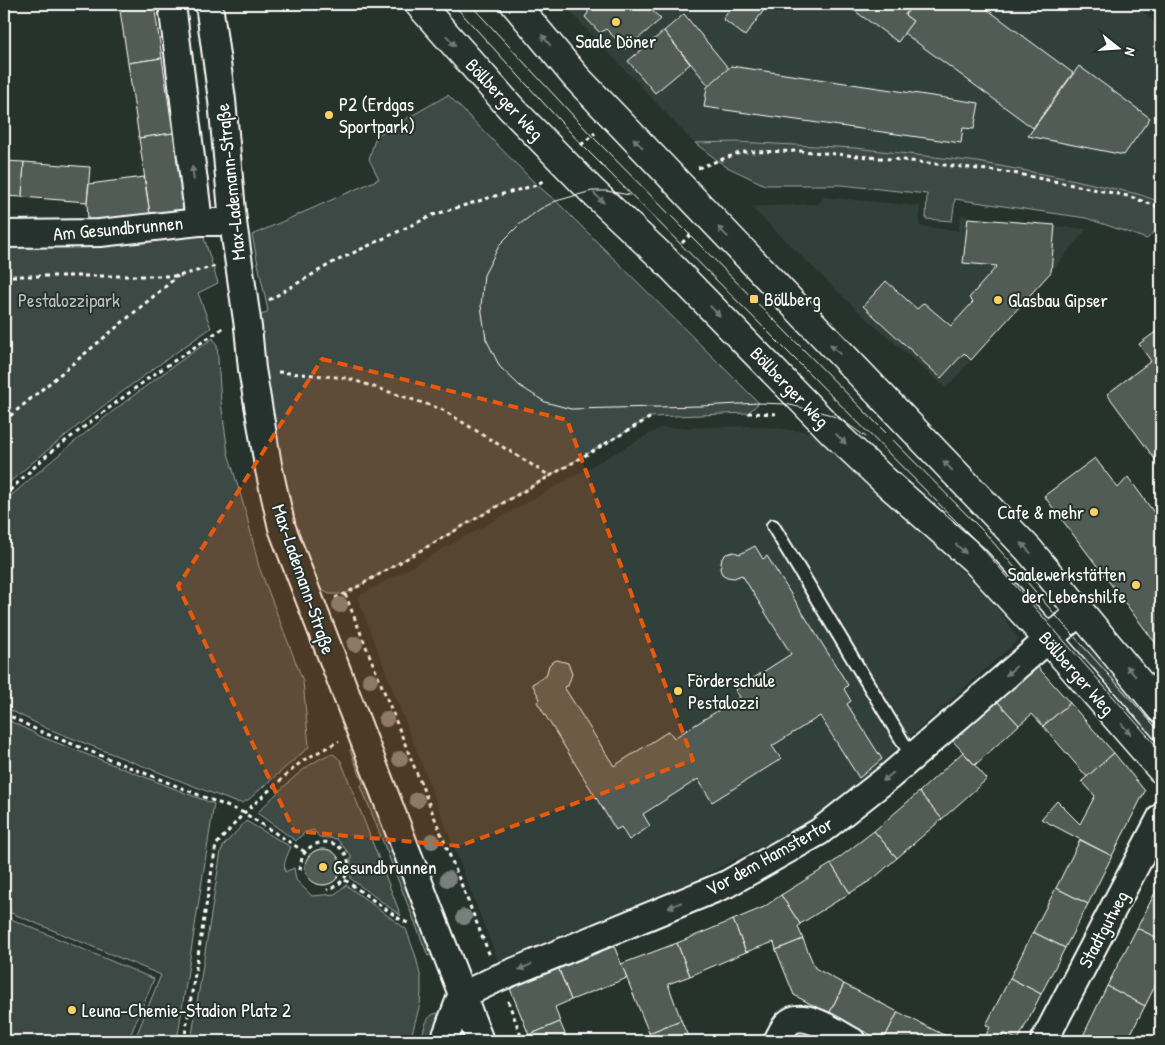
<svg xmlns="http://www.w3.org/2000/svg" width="1165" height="1045" font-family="'Patrick Hand',sans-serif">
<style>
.built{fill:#333f3a}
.green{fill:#3e4944;stroke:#9ea4a2}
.building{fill:#515c57;stroke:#fff}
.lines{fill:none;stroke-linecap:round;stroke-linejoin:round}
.lane-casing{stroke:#fff;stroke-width:16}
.street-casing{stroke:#fff;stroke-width:30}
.secondary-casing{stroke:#fff;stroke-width:31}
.path{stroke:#fff;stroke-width:3;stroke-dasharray:4 4;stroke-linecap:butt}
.lane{stroke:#26332d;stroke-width:12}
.street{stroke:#26332d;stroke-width:26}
.secondary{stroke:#26332d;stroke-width:28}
.tram{stroke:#fff;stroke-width:1}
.tree{fill:#78807d}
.oneway{fill:#727a76}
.marked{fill:#e8590c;fill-opacity:0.2;stroke:#e8590c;stroke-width:4;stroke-dasharray:10 6;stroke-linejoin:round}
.poi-dot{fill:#ffd166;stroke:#26332d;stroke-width:2}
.labels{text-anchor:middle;stroke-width:4;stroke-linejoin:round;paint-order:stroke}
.poi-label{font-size:19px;fill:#fff;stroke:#26332d;text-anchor:start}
.street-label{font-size:19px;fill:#fff;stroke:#26332d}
.park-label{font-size:19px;fill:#bbbfbe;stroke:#26332d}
</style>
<rect width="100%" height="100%" fill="#26332d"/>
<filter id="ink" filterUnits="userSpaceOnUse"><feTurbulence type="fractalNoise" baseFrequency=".02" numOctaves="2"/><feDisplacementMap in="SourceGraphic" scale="10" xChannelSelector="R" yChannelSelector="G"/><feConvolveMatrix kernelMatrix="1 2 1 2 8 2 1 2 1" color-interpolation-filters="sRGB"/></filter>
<g filter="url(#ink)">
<g class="built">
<path d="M 563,4 L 1135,4 L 1161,28 L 1161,201 L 1140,193 L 979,162 L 855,148 L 738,141 L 694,143 Z"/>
<path d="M 824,197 L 920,206 L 919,226 L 958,231 L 961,215 L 968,216 L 968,218 L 1087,229 L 1051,272 L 946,388 L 859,312 L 751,207 L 819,204 Z"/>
<path d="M 755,426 L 818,433 L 992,600 L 1019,639 L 853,788 L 811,821 L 695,880 L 498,961 L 357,597 L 660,428 Z"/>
<path d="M 1081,646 L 1093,649 L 1161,727 L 1161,759 L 1075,650 L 1077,648 Z"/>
</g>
<g class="green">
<path d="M 448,95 L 537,185 L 556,201 L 759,403 L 748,413 L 651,417 L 345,594 L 329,594 L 315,586 L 294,528 L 279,459 L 257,318 L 268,311 L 252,235 L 379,179 L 369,159 L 376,136 Z"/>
<path d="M 736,142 L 855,148 L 978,162 L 1075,180 L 1138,194 L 1161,202 L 1161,227 L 1159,227 L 1147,239 L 1086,218 L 955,199 L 952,221 L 926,219 L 927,194 L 841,185 L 765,185 L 725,166 L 695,143 Z"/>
<path d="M 199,222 L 218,283 L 198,293 L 211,328 C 139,378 69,430 4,487 L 4,234 Z"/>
<path d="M 213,338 L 217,345 L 221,402 L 228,453 L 247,517 L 259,567 L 303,681 L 309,747 L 248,800 L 242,803 L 232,801 L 46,728 L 4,707 L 4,502 C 70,443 139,389 213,338 Z"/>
<path d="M 4,718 L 42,737 L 214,804 L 177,1041 L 134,1041 L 161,975 L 4,910 Z"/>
<path d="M 355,747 L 434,954 L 428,956 L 361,786 L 363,783 L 350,750 Z"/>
<path d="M 330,754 L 335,755 L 341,761 L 401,916 L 351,879 L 351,856 L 337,839 L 319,837 L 314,830 L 304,833 L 296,841 L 257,813 C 279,792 301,766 330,754 Z"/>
<path d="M 246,821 L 291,847 C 287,856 283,862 285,872 L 294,868 L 296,880 L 312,896 L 335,894 L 346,885 L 406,929 L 416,957 L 421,979 L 421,992 L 420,1004 L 410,1041 L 191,1041 L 221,851 L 224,845 Z"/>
<path d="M 4,916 L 154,979 L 128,1041 L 4,1041 Z"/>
<path d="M 438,1013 L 432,1041 L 421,1041 C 424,1031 425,1014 438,1013 Z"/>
</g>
<g class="building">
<path d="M 119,4 L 154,4 L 162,58 L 128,63 Z"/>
<path d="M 591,4 L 645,4 L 661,19 L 626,49 L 606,29 L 600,33 L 585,17 L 588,13 L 588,7 Z"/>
<path d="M 734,4 L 756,4 L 764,10 L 745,36 L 723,19 Z"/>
<path d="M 845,4 L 913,4 L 905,15 L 913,21 L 898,42 Z"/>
<path d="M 913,4 L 980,4 L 1073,73 L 1033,128 L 904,33 L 913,21 L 905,15 Z"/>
<path d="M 684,14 L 729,69 L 709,86 L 664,31 Z"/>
<path d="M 664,31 L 690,64 L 655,93 L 628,61 Z"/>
<path d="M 162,58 L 173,133 L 139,138 L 128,63 Z"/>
<path d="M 731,66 L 979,103 L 974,129 L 963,128 L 961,143 L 704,107 L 707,87 Z"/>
<path d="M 1079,66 L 1150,118 L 1124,155 L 1028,136 Z"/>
<path d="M 173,133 L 184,209 L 150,214 L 139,138 Z"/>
<path d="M 4,161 L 24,162 L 22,197 L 4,196 Z"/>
<path d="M 24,162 L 90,167 L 87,202 L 22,197 Z"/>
<path d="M 144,177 L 150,214 L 88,220 L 87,202 L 89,184 Z"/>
<path d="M 968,218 L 1055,225 L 1051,272 L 971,360 L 964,353 L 941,378 L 863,306 L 886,281 L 917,309 L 924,303 L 951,326 L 973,302 L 969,298 L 997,266 L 963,263 Z"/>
<path d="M 1161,328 L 1161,466 L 1160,466 L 1107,394 L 1151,361 L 1139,344 Z"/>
<path d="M 1095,458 L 1118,488 L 1128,477 L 1161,522 L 1161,648 L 1160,649 L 1044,496 Z"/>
<path d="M 755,546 L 763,559 L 767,556 L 848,685 L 844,689 L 851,701 L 847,704 L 882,759 L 859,778 L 820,716 L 772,746 L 781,759 L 712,802 L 698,779 L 643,814 L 650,826 L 629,840 L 621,827 L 616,830 L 537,702 L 540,699 L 532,684 L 546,676 L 549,665 L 552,662 L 557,660 L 568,663 L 572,674 L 568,686 L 564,687 L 614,766 L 669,731 L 674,738 L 740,697 L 735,690 L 791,654 L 742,575 L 734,578 L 727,577 L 722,574 L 720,569 L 722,558 L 726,554 L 734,552 L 740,554 Z"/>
<path d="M 1036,665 L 1070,703 L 1043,726 L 1032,714 L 1019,725 L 996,700 Z"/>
<path d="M 996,700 L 1019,725 L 975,765 L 952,740 Z"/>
<path d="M 1070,703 L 1114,753 L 1087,777 L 1043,726 Z"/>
<path d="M 963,752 L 987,779 L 942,819 L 919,792 Z"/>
<path d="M 1114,753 L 1145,791 L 1112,856 L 1041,819 L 1057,801 L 1080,824 L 1095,796 L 1082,781 Z"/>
<path d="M 919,792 L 942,819 L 897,858 L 874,831 Z"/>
<path d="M 874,831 L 897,858 L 873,879 L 850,893 L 831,864 Z"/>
<path d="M 1080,840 L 1112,856 L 1088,904 L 1056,888 Z"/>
<circle cx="323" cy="867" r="18"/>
<path d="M 831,864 L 850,893 L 800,924 L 781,895 Z"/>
<path d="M 1161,881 L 1161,940 L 1137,928 Z"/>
<path d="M 1056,888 L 1088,904 L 1065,948 L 1033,932 Z"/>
<path d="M 781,895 L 800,924 L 798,927 L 803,939 L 776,950 L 774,942 L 746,952 L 733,920 L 764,907 Z"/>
<path d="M 733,920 L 746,952 L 690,976 L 677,943 Z"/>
<path d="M 1137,928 L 1161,940 L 1161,974 L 1145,1006 L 1107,986 Z"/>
<path d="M 1033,932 L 1065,948 L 1041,994 L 1010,978 Z"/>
<path d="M 803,939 L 815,968 L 844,984 L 829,1014 L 794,995 L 776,950 Z"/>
<path d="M 677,943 L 690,976 L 668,984 L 681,1020 L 649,1033 L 621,964 Z"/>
<path d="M 614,946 L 627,978 L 571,1000 L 558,967 Z"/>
<path d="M 558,967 L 571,1000 L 555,1007 L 560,1022 L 529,1035 L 509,986 Z"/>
<path d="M 1010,978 L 1041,994 L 1018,1040 L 1004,1033 L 1000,1041 L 983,1041 L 990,1027 L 986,1025 Z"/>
<path d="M 844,984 L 898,1012 L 883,1041 L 829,1014 Z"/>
<path d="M 1107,986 L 1145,1006 L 1127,1041 L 1089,1041 L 1082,1038 Z"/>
<path d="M 898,1012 L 944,1035 L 941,1041 L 883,1041 Z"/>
<path d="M 681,1020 L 690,1041 L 652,1041 L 649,1033 Z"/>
<path d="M 560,1022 L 568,1041 L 531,1041 L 529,1035 Z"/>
<path d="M 944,1035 L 956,1041 L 941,1041 Z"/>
</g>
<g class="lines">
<g class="lane-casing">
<path id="lane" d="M 773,526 L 912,757"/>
</g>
<g class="street-casing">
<g id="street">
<path d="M 172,4 L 199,222"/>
<path d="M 209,4 L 222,100 L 233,222 L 248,327 L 252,369 L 268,465 L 282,528 L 480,1041"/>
<path d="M 4,234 L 100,233 L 199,222 L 233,222"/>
<path d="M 444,1041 L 461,996 L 498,978 L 727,884 L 819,832 L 889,777 L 1081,611"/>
<path d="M 777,1041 C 780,1036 783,1028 787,1024 C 802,1008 837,1033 852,1041"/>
<path d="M 1044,1041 L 1161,817"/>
</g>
</g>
<g class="secondary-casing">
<g id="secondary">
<path d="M 419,4 L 511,108 L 592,191 L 665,260 L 832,431 L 885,481 L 974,559 L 1048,639 L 1161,769"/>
<path d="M 515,4 L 576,77 L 1029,550 L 1161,709"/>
</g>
</g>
<g class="path">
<path d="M 581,145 L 595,133"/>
<path d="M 698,168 L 742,152 L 802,151 L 902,160 L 1013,173 L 1128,196 L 1161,208"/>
<path d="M 682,243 L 692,233"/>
<path d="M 4,276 L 178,276 L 216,266"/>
<path d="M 269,300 L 332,263 L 433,215 L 495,196 L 537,185 L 545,179"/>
<path d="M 278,372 L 347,378 L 441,409 L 550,476 L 651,417"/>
<path d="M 748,413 L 780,414"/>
<path d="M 4,421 L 178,276"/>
<path d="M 4,496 L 47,455 L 150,377 L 223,328"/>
<path d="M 345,594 L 490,956"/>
<path d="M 335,598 L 345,594 L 550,476"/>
<path d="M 4,713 L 37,730 L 244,813 L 305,852"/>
<path d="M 300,870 C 301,860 302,852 312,846 C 342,829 369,875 327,890"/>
<path d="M 345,880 L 401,920 L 408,923"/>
<path d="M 508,1001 L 523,1041"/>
<path d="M 184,1041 L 216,845 L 244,813 L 302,761 L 339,741"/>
</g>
<use href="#lane" class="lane"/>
<use href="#street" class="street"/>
<use href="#secondary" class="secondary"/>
<g class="tram">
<path d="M 453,4 L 582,145 L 976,541 L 1161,751"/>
<path d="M 470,4 L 592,136 L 986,534 L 1064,625 L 1161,733"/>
<path d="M 630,195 L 606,191 L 592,191 L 556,201 L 540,209 L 520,224 L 500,244 L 484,275 L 481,306 L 486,339 L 500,367 L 520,386 L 545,402 L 571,409 L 701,406 L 759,403 L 786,404 L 828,414 L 842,420 L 866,437"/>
</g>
</g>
<g class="tree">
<circle cx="340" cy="605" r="8"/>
<circle cx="355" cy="644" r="8"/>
<circle cx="370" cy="680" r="8"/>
<circle cx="386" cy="719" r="8"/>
<circle cx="400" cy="759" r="8"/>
<circle cx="417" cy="800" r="8"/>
<circle cx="432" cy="841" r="8"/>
<circle cx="448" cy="879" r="8"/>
<circle cx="464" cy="917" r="8"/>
</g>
<defs><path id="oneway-solid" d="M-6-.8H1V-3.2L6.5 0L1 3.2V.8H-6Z" transform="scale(1.25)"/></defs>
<g class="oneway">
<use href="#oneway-solid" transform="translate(546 40) rotate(-129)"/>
<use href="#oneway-solid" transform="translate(451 41) rotate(49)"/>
<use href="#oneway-solid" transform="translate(638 143) rotate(-134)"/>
<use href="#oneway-solid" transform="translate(193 173) rotate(-97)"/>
<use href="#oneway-solid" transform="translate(599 198) rotate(44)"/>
<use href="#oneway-solid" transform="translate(723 232) rotate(-134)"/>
<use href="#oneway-solid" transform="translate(715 311) rotate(45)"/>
<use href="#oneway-solid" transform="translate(835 349) rotate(-134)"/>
<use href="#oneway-solid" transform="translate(841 439) rotate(44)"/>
<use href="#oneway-solid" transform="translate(948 466) rotate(-134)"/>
<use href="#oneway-solid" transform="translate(1026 548) rotate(-133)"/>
<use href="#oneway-solid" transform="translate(961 549) rotate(41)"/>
<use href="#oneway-solid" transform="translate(1011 671) rotate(139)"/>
<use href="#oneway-solid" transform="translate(1131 671) rotate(-130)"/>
<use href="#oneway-solid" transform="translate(1126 729) rotate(49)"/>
<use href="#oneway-solid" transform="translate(888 777) rotate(140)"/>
<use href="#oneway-solid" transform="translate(675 905) rotate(158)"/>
<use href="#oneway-solid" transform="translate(525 967) rotate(158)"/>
</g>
</g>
<path class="marked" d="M 322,359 L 567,420 L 693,760 L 459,846 L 294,831 L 178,586 Z"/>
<g class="poi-dot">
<circle cx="616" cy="22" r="5"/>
<circle cx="329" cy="115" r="5"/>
<rect x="749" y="294" width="10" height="10" rx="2.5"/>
<circle cx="998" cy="300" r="5"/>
<circle cx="1094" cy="512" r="5"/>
<circle cx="1136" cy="585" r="5"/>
<circle cx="678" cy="691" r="5"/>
<circle cx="323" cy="867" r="5"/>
<circle cx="72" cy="1010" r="5"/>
</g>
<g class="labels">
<g class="poi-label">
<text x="616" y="48" text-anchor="middle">Saale Döner</text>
<text x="339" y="111">P2 (Erdgas<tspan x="339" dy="22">Sportpark)</tspan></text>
<text x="764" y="306">Böllberg</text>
<text x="1008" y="307">Glasbau Gipser</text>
<text x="1084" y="519" text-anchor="end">Cafe &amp; mehr</text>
<text x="1126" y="581" text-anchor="end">Saalewerkstätten<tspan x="1126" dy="22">der Lebenshilfe</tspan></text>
<text x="688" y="687">Förderschule<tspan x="688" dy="22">Pestalozzi</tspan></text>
<text x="333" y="874">Gesundbrunnen</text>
<text x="82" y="1017">Leuna-Chemie-Stadion Platz 2</text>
</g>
<g class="street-label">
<text transform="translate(505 99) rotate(47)" y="7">Böllberger Weg</text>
<text transform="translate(230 182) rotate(-96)" y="7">Max-Lademann-Straße</text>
<text transform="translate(118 228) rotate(-5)" y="7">Am Gesundbrunnen</text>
<text transform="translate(790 387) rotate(46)" y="7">Böllberger Weg</text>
<text transform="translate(304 579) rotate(71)" y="7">Max-Lademann-Straße</text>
<text transform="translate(1077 673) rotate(49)" y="7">Böllberger Weg</text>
<text transform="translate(769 856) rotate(-29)" y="7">Vor dem Hamstertor</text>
<text transform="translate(1103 929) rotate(-62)" y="7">Stadtgutweg</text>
</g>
<g class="park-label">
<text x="69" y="307">Pestalozzipark</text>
</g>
</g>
<rect width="1165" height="1045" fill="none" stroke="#26332d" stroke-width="20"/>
<rect x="10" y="10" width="1145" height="1025" fill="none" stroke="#fff" stroke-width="2" filter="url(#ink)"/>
<g transform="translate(1118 48) rotate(107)" stroke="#26332d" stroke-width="4" paint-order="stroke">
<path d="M0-4L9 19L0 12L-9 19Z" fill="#ffffff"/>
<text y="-8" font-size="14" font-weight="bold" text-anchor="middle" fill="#ffffff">N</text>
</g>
</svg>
